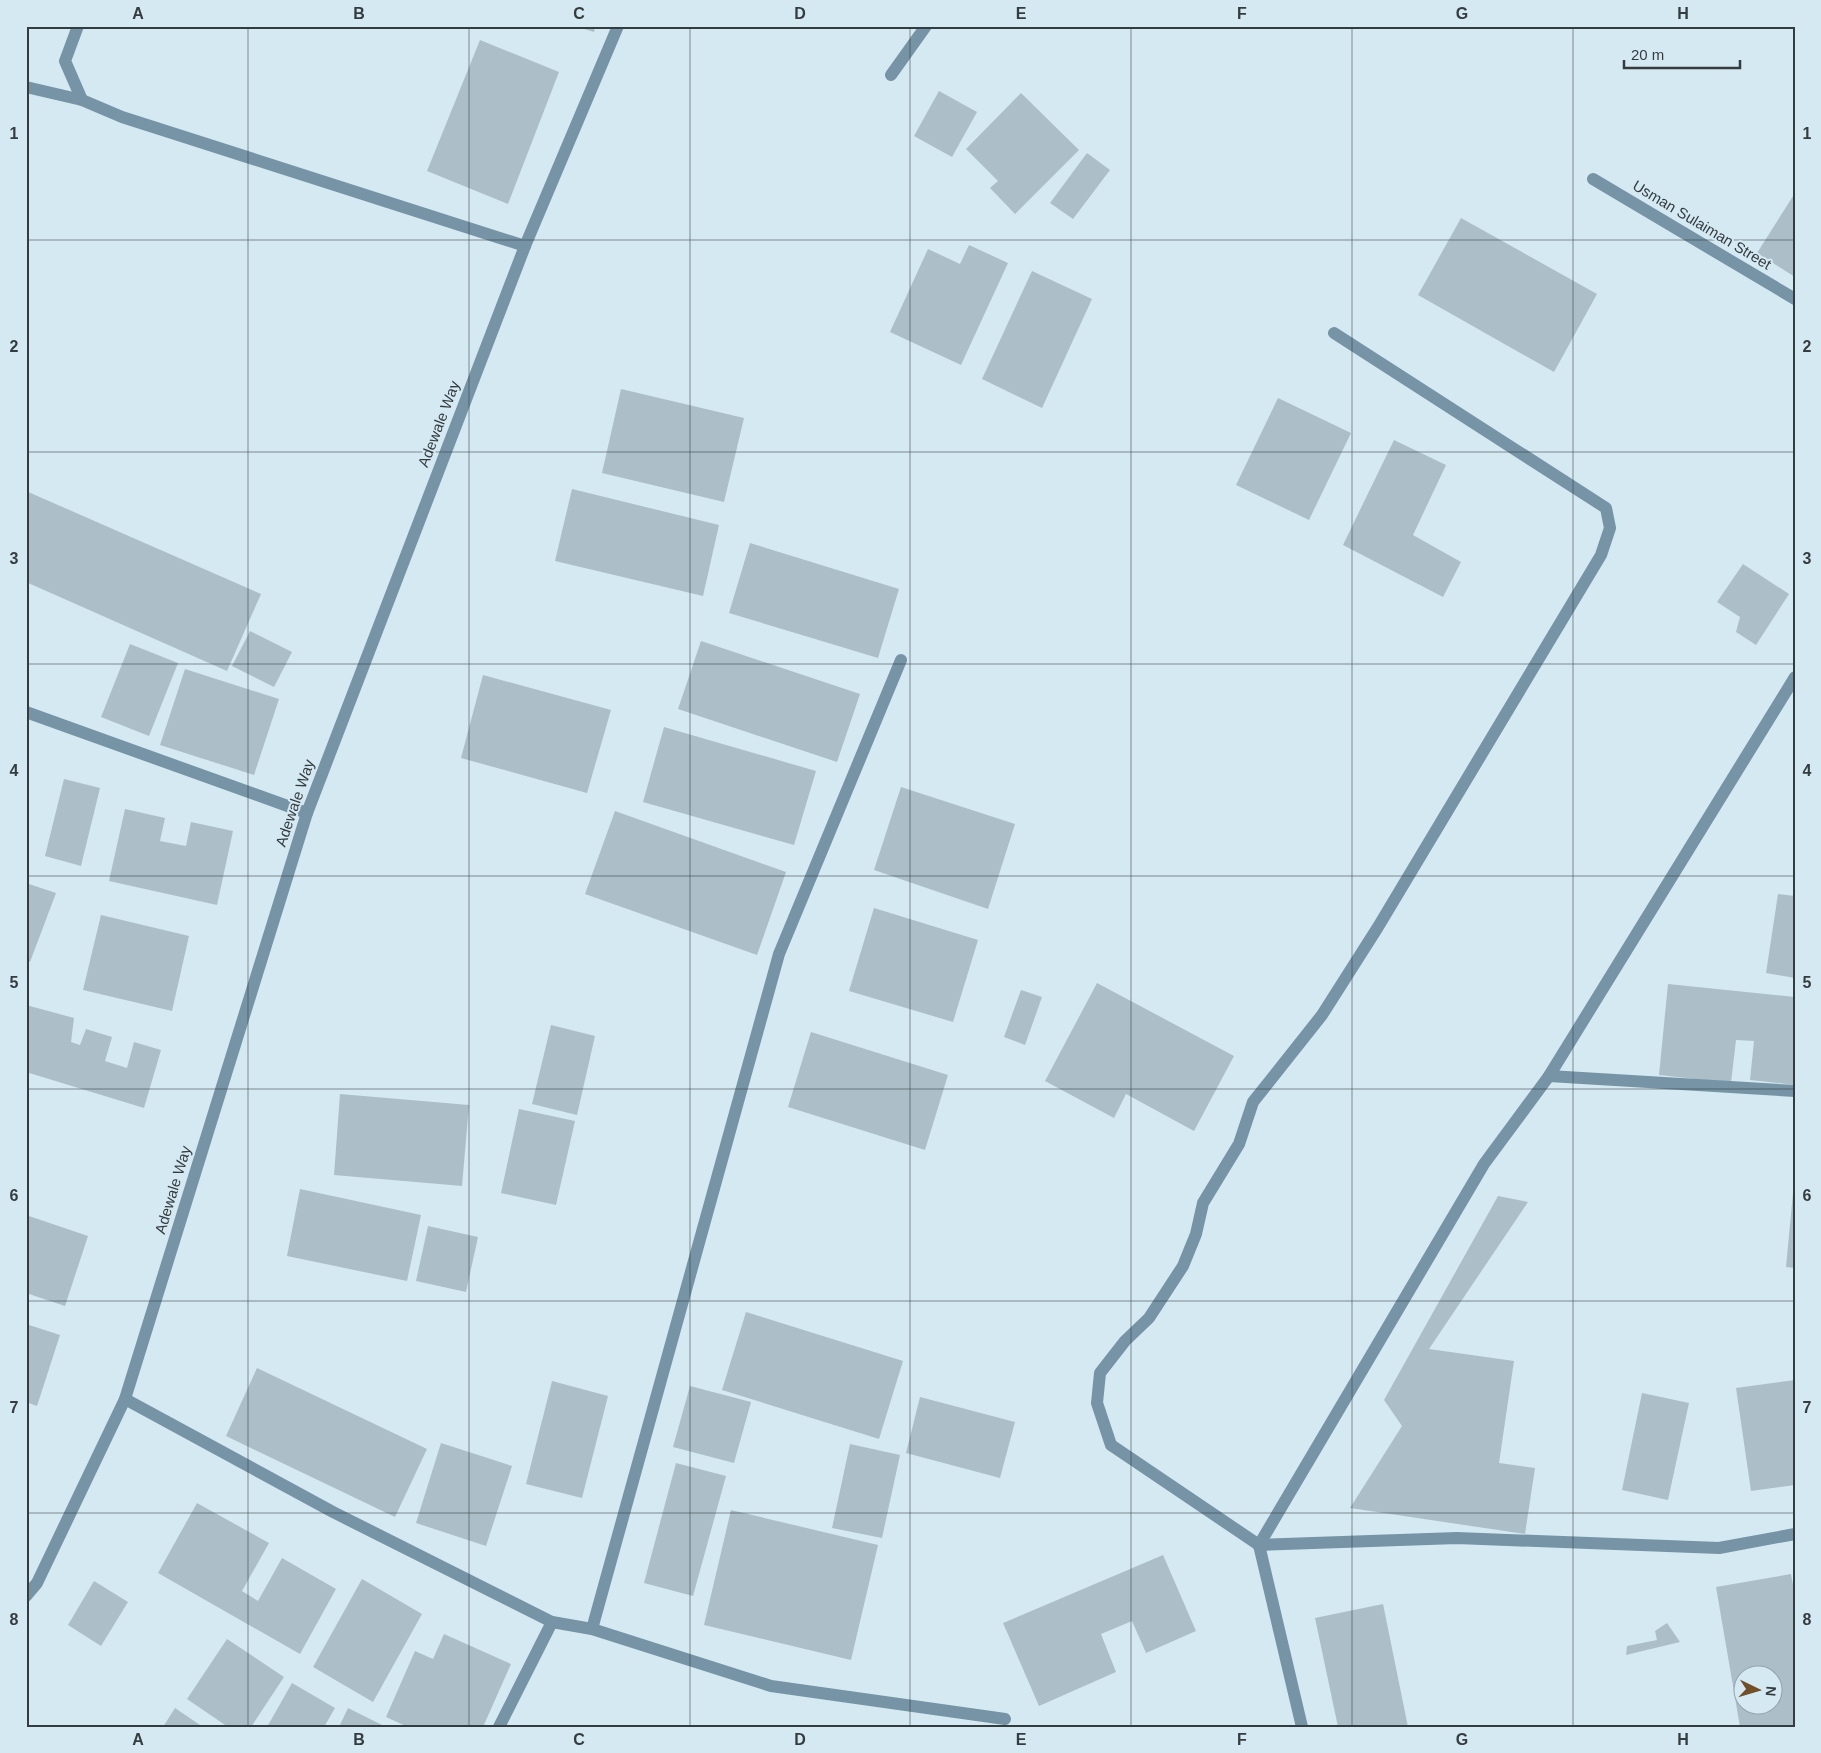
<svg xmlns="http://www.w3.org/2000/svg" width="1821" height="1753" font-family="Helvetica,sans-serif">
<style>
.building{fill:#acbfc9;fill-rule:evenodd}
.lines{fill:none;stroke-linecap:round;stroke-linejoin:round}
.minor{stroke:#7694a5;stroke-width:12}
.grid{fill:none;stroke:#343c40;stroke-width:1;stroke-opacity:0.55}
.labels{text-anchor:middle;stroke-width:4;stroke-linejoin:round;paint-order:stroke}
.street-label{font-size:15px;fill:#343c40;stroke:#d5e9f3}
.neatline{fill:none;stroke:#343c40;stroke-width:2}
.grid-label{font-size:16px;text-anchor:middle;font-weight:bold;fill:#343c40}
</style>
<rect width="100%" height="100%" fill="#d5e9f3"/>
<g class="building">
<path d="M 575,26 L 595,26 L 594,32 Z"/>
<path d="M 480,40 L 559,72 L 508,204 L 427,171 Z"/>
<path d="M 939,91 L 977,112 L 952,157 L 914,136 Z"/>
<path d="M 1021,93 L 1079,150 L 1015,214 L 990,188 L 998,181 L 966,149 Z"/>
<path d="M 1087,153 L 1110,170 L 1073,219 L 1050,203 Z"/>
<path d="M 1795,193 L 1795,277 L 1757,253 Z"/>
<path d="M 1461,218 L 1597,294 L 1554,372 L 1418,295 Z"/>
<path d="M 969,245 L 1008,263 L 961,365 L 890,332 L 928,249 L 960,264 Z"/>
<path d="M 1032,271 L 1092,299 L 1042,408 L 982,379 Z"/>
<path d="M 621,389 L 744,418 L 724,502 L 602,473 Z"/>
<path d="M 1278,398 L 1351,433 L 1309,520 L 1236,485 Z"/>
<path d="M 1394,440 L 1446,465 L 1413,535 L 1461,562 L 1443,597 L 1343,545 Z"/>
<path d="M 572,489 L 719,525 L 703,596 L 555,561 Z"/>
<path d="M 26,491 L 261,594 L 227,671 L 26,582 Z"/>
<path d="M 750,543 L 899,589 L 878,658 L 729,613 Z"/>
<path d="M 1743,564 L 1789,594 L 1756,645 L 1736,632 L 1740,617 L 1717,602 Z"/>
<path d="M 250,631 L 292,652 L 274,687 L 232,666 Z"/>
<path d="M 701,641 L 860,694 L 837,762 L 678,709 Z"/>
<path d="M 130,644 L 178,663 L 149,736 L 101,717 Z"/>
<path d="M 185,669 L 279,699 L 254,775 L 160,745 Z"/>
<path d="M 483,675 L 611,710 L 587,793 L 461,758 Z"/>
<path d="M 664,727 L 816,771 L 794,845 L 643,802 Z"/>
<path d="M 64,779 L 100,788 L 81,866 L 45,856 Z"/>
<path d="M 901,787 L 1015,824 L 988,909 L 874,870 Z"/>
<path d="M 125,809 L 165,818 L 160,841 L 186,846 L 191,822 L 233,831 L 217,905 L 109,881 Z"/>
<path d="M 615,811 L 786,872 L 757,955 L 585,894 Z"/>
<path d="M 26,883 L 56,893 L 30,962 L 26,960 Z"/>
<path d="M 1778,894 L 1795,896 L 1795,978 L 1766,973 Z"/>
<path d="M 874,908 L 978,940 L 953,1022 L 849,991 Z"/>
<path d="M 101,915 L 189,936 L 172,1011 L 83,990 Z"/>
<path d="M 1097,983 L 1234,1056 L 1194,1131 L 1126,1094 L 1114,1118 L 1045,1081 Z"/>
<path d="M 1668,984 L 1795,997 L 1795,1085 L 1750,1080 L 1754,1041 L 1736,1040 L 1731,1083 L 1659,1075 Z"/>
<path d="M 1021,990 L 1042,997 L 1025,1045 L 1004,1037 Z"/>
<path d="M 26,1005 L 74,1018 L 71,1042 L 80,1045 L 86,1029 L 112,1037 L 105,1061 L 127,1068 L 134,1042 L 161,1050 L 144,1108 L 26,1072 Z"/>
<path d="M 551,1025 L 595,1036 L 577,1115 L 532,1104 Z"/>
<path d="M 811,1032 L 948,1075 L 925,1150 L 788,1107 Z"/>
<path d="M 340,1094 L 469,1105 L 462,1186 L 334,1175 Z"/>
<path d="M 519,1109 L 575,1121 L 556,1205 L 501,1193 Z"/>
<path d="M 300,1189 L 421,1215 L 407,1281 L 287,1256 Z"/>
<path d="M 1793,1193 L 1795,1193 L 1795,1268 L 1786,1267 Z"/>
<path d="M 1498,1196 L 1528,1202 L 1429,1349 L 1514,1361 L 1499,1463 L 1535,1468 L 1525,1534 L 1350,1508 L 1402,1426 L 1384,1400 Z"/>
<path d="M 26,1215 L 88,1236 L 65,1306 L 26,1293 Z"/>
<path d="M 428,1226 L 478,1237 L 466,1292 L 416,1281 Z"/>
<path d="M 746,1312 L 903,1361 L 879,1439 L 722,1390 Z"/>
<path d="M 26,1324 L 60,1335 L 37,1406 L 26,1402 Z"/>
<path d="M 257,1368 L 427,1449 L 395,1517 L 226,1436 Z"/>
<path d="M 1795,1380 L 1795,1485 L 1751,1491 L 1736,1388 Z"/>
<path d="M 552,1381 L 608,1396 L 582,1498 L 526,1484 Z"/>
<path d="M 690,1386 L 751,1402 L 734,1463 L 673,1447 Z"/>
<path d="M 1642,1393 L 1689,1403 L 1668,1500 L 1622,1490 Z"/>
<path d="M 920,1397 L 1015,1422 L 1000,1478 L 906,1453 Z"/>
<path d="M 441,1443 L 512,1466 L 486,1546 L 416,1523 Z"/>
<path d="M 850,1444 L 900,1455 L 882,1538 L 832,1528 Z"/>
<path d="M 676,1463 L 726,1476 L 693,1596 L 644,1583 Z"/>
<path d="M 197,1503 L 269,1543 L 242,1591 L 258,1601 L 282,1558 L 336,1589 L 300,1654 L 158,1573 Z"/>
<path d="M 731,1510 L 878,1545 L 851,1660 L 704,1625 Z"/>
<path d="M 1163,1555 L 1196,1631 L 1146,1653 L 1132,1621 L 1101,1634 L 1116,1672 L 1039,1706 L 1003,1623 Z"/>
<path d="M 1791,1574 L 1795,1596 L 1795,1727 L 1740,1727 L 1716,1587 ZM 1744,1676 L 1774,1676 L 1774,1706 L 1744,1706 Z"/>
<path d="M 362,1579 L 422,1614 L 373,1702 L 313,1667 Z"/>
<path d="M 94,1581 L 128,1602 L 101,1646 L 68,1625 Z"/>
<path d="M 1383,1604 L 1408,1727 L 1338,1727 L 1315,1618 Z"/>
<path d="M 1667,1623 L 1680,1642 L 1626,1655 L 1627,1646 L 1657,1640 L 1655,1631 Z"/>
<path d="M 444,1634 L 511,1664 L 483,1727 L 408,1727 L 386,1717 L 415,1651 L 433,1659 Z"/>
<path d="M 227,1639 L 284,1677 L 251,1727 L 228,1727 L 187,1699 Z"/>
<path d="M 292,1683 L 335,1708 L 324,1727 L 267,1727 Z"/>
<path d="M 175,1708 L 203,1727 L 163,1727 Z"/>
<path d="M 348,1708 L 386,1727 L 339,1727 Z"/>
</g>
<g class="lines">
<g class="minor">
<path d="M 78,26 L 65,61 L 82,100 L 122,117 L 525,246"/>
<path d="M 891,75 L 926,26"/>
<path d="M 26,87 L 82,100"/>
<path d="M 1593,179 L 1795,299"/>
<path d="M 1334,333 L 1606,508 L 1610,528 L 1601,555 L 1378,927 L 1322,1015 L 1253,1102 L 1239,1144 L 1203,1203 L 1196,1234 L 1183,1266 L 1149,1318 L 1125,1341 L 1100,1373 L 1097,1403 L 1111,1445 L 1259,1545 L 1457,1538 L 1719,1548 L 1795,1534"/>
<path d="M 26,712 L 307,813"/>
<path d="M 1549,1076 L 1795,1091"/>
<path d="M 125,1399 L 333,1512 L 552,1622 L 592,1629 L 771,1686 L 1005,1719"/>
<path d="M 26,1596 L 37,1583 L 125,1399 L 307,813 L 525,246 L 618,26"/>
<path d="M 592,1629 L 779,954 L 901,660"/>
<path d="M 499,1727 L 552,1622"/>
<path d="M 1302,1727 L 1259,1545 L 1484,1164 L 1549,1076 L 1795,677"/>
</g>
</g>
<path class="grid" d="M 248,26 L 248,1727M 469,26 L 469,1727M 690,26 L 690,1727M 910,26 L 910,1727M 1131,26 L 1131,1727M 1352,26 L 1352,1727M 1573,26 L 1573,1727M 26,240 L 1795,240M 26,452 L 1795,452M 26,664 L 1795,664M 26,876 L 1795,876M 26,1089 L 1795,1089M 26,1301 L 1795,1301M 26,1513 L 1795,1513"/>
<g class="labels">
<g class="street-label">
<text transform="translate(1702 225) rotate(31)" y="5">Usman Sulaiman Street</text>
<text transform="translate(439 424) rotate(-69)" y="5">Adewale Way</text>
<text transform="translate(295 803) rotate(-71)" y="5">Adewale Way</text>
<text transform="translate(173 1190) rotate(-73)" y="5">Adewale Way</text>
</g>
</g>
<rect width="1821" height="1753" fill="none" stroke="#d5e9f3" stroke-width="55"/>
<g transform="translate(1758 1690) rotate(95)"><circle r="24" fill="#d5e9f3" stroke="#95a4ab"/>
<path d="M0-4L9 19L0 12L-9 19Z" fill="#724e29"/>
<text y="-8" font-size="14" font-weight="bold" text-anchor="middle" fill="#343c40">N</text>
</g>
<path d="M1624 60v8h116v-8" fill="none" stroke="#343c40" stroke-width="2.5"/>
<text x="1631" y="60" font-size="15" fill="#343c40" stroke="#d5e9f3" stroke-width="4" paint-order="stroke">20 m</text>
<rect x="28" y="28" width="1766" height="1698" class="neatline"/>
<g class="grid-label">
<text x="138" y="19">A</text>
<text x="359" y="19">B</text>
<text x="579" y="19">C</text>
<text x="800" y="19">D</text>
<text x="1021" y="19">E</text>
<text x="1242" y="19">F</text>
<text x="1462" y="19">G</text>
<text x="1683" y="19">H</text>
<text x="14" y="139">1</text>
<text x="1807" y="139">1</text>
<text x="14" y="352">2</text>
<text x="1807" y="352">2</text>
<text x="14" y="564">3</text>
<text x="1807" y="564">3</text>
<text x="14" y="776">4</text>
<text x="1807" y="776">4</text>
<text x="14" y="988">5</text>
<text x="1807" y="988">5</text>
<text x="14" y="1201">6</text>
<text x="1807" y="1201">6</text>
<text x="14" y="1413">7</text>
<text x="1807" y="1413">7</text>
<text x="14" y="1625">8</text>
<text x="1807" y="1625">8</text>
<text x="138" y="1745">A</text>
<text x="359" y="1745">B</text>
<text x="579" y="1745">C</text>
<text x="800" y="1745">D</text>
<text x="1021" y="1745">E</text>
<text x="1242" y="1745">F</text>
<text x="1462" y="1745">G</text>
<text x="1683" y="1745">H</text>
</g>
</svg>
